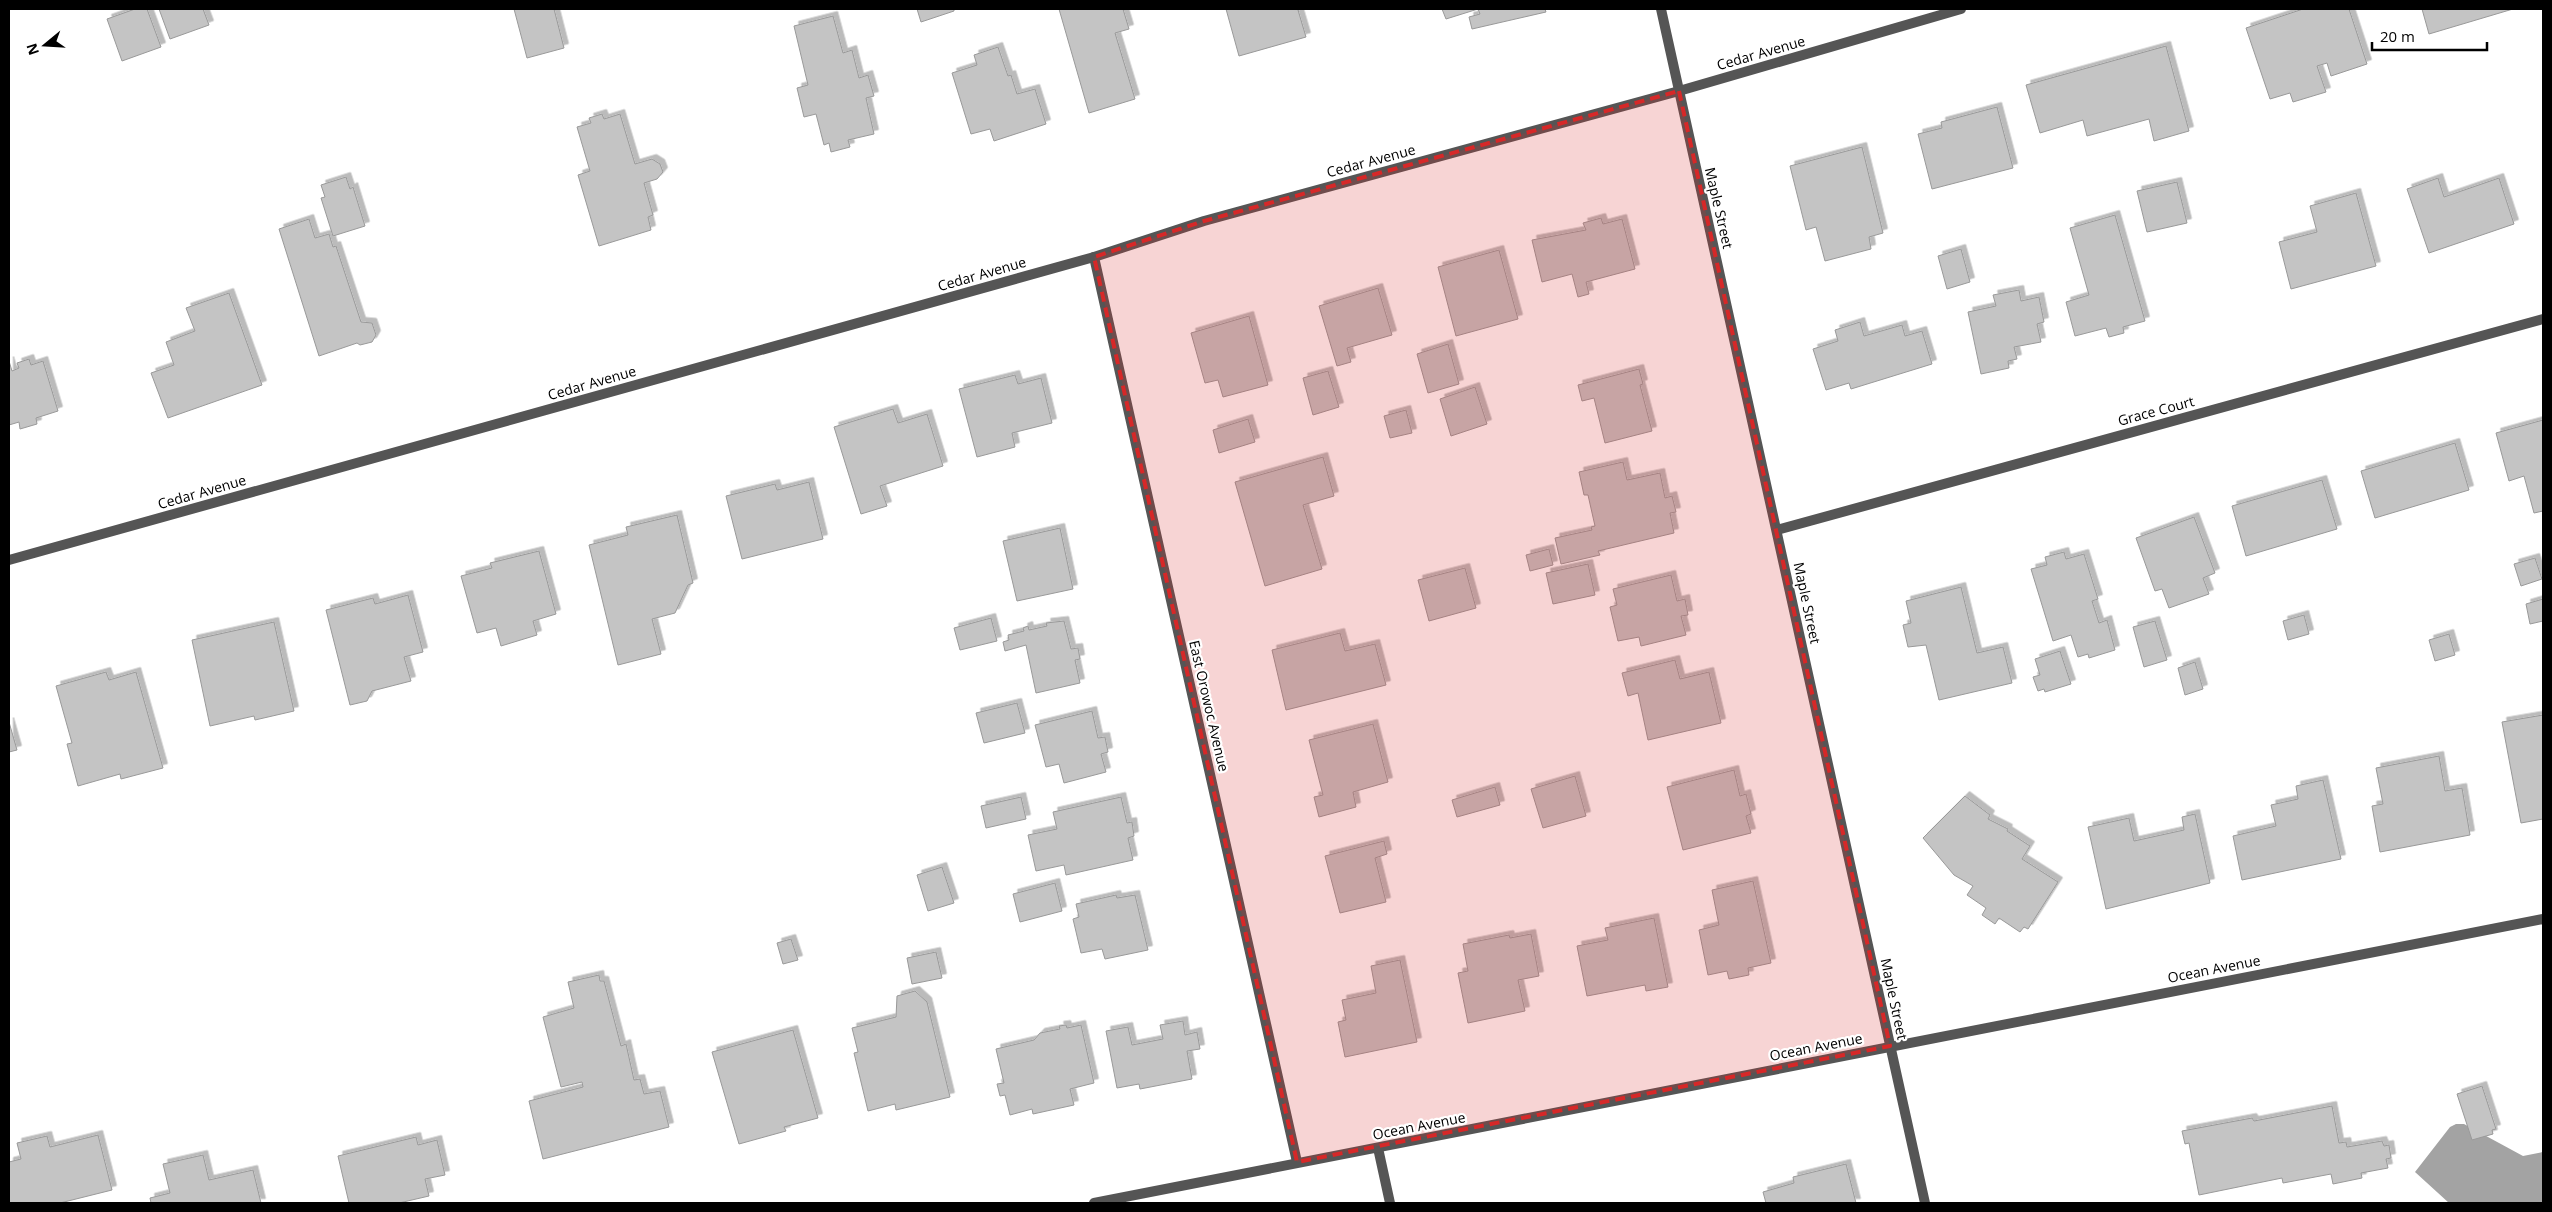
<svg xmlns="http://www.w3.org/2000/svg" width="2552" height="1212" font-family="'Open Sans',sans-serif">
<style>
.water{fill:#a3a3a3}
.building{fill:#c4c4c4;stroke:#999;filter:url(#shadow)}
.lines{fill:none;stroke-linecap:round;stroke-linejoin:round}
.street{stroke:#555;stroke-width:10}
.marked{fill:#d62828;fill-opacity:0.2;stroke:#d62828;stroke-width:4;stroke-dasharray:10 6;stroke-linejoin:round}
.labels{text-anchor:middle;stroke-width:4.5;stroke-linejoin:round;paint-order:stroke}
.street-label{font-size:14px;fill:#000;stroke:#fff}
</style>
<defs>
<filter id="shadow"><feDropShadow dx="4.5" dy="-4.5" stdDeviation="0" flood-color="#0004"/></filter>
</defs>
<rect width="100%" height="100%" fill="#fff"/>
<path class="water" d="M 2456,1124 L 2464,1124 L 2523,1156 L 2543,1152 L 2543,1203 L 2449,1203 L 2415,1172 L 2450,1127 Z"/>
<g class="building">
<path d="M 135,9 L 147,9 L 161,47 L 122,61 L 107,19 Z"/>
<path d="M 159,9 L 203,9 L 209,25 L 170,39 Z"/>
<path d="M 514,9 L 554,9 L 564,48 L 527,58 Z"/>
<path d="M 917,9 L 954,9 L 954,11 L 921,22 Z"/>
<path d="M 1059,9 L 1123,9 L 1129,29 L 1115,33 L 1135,99 L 1089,113 Z"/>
<path d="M 1226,9 L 1302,9 L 1298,10 L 1306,37 L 1239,56 Z"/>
<path d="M 1442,9 L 1545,9 L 1546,12 L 1472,29 L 1469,17 L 1480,14 L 1478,9 L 1446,19 Z"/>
<path d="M 2303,9 L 2349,9 L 2367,64 L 2331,76 L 2327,63 L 2317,66 L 2326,92 L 2293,102 L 2290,93 L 2270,99 L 2246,28 Z"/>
<path d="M 2422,9 L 2513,9 L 2429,34 Z"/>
<path d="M 833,16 L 843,53 L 852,50 L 859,78 L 868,75 L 874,96 L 866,98 L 874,134 L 848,140 L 850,147 L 831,152 L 829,143 L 824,145 L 816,114 L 804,117 L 797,88 L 808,85 L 794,26 Z"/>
<path d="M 2166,46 L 2189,131 L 2154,141 L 2149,119 L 2087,136 L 2083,120 L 2040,133 L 2026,85 Z"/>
<path d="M 998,47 L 1008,76 L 1011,75 L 1017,94 L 1035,89 L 1046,124 L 994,141 L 990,129 L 971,134 L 952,73 L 977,65 L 974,55 Z"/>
<path d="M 1997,107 L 2013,168 L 1932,189 L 1918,134 L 1942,128 L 1941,122 Z"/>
<path d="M 602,114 L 604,119 L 620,114 L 635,164 L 652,159 L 660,164 L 663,172 L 657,179 L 644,183 L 653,215 L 648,217 L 651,230 L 599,246 L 578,175 L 590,171 L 577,127 L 591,123 L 589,118 Z"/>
<path d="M 1862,147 L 1883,233 L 1869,237 L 1871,249 L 1825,261 L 1816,227 L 1806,230 L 1790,166 Z"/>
<path d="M 346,177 L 350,189 L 353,187 L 365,226 L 333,236 L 321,198 L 325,197 L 321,185 Z"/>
<path d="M 2438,178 L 2444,197 L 2499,178 L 2514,224 L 2429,253 L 2407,189 Z"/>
<path d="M 2177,182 L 2187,223 L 2147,232 L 2137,191 Z"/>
<path d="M 2356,193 L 2376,266 L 2291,289 L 2279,242 L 2317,232 L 2310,206 Z"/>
<path d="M 2115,215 L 2145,321 L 2123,327 L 2124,333 L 2109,337 L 2106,328 L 2075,336 L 2066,302 L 2089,295 L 2070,228 Z"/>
<path d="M 1601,218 L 1603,224 L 1622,219 L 1635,269 L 1586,282 L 1589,294 L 1578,297 L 1572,274 L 1542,282 L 1532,240 L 1586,230 L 1583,223 Z"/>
<path d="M 309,219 L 315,238 L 329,234 L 333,247 L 336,246 L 361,322 L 372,323 L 376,335 L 372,342 L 360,345 L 357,343 L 319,356 L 279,229 Z"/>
<path d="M 1961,249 L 1970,282 L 1947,289 L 1938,256 Z"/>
<path d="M 1499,250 L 1518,319 L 1456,336 L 1438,267 Z"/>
<path d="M 1378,288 L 1392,335 L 1347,348 L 1351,362 L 1337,366 L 1319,306 Z"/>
<path d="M 2019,290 L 2021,301 L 2039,297 L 2044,322 L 2037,324 L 2041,342 L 2014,347 L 2017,359 L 2008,361 L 2009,368 L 1981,374 L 1968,312 L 1996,306 L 1993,295 Z"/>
<path d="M 229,293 L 262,385 L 168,418 L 151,373 L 174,365 L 166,342 L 195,331 L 186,308 Z"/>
<path d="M 1249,316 L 1268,385 L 1223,397 L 1218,380 L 1205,383 L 1191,333 Z"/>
<path d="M 1860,322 L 1864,336 L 1902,325 L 1905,336 L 1922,331 L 1932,364 L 1851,389 L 1849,383 L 1826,390 L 1813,349 L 1838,341 L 1835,330 Z"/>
<path d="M 1448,344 L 1459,384 L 1428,393 L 1417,354 Z"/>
<path d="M 29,359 L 31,365 L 43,361 L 58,411 L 36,418 L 37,424 L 20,429 L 19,422 L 9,425 L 9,361 L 12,371 L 19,368 L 17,363 Z"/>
<path d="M 1639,369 L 1643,384 L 1640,385 L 1652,431 L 1605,443 L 1594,398 L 1582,401 L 1578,385 Z"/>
<path d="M 1328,371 L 1339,407 L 1313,415 L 1303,378 Z"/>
<path d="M 1015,375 L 1018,384 L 1041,378 L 1052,423 L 1012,433 L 1015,447 L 977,457 L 959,389 Z"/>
<path d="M 1475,387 L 1487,424 L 1451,436 L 1440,399 Z"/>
<path d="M 893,409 L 898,423 L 927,414 L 943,466 L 880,486 L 887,506 L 861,514 L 834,427 Z"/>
<path d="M 1406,410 L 1412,433 L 1390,438 L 1384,416 Z"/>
<path d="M 1248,419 L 1255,442 L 1219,453 L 1213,430 Z"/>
<path d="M 2543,420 L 2543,511 L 2534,513 L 2524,476 L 2509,481 L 2496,433 Z"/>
<path d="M 2455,443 L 2469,490 L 2375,518 L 2361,471 Z"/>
<path d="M 1323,457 L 1334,496 L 1303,505 L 1322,569 L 1265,586 L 1235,482 Z"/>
<path d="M 1623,462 L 1627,480 L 1660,473 L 1665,498 L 1672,496 L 1676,512 L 1670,513 L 1674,533 L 1598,551 L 1600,555 L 1561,564 L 1555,538 L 1592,530 L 1591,527 L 1595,526 L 1588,495 L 1584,495 L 1579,472 Z"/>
<path d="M 2322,480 L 2337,529 L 2246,556 L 2232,506 Z"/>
<path d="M 809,482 L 823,539 L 742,559 L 726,496 L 775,484 L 777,490 Z"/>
<path d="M 677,515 L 693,583 L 688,585 L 675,613 L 652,619 L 661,654 L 618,665 L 589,545 L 628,535 L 626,527 Z"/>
<path d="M 2194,517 L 2215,573 L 2203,578 L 2209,594 L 2169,608 L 2162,589 L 2155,591 L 2136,538 Z"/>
<path d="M 1060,528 L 1073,589 L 1017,601 L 1003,541 Z"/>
<path d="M 1549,549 L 1553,565 L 1530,571 L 1526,555 Z"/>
<path d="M 539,551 L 556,614 L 533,621 L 537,635 L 501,646 L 496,628 L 477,633 L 461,576 L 492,568 L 490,563 Z"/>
<path d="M 2064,552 L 2066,559 L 2084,554 L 2098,599 L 2092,601 L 2099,623 L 2107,620 L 2115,650 L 2089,658 L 2088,654 L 2078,657 L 2071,635 L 2053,641 L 2031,569 L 2047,565 L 2045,557 Z"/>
<path d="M 2535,558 L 2542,579 L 2521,586 L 2514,564 Z"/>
<path d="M 1588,564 L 1595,595 L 1553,604 L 1546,573 Z"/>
<path d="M 1465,568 L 1476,608 L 1429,621 L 1418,580 Z"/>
<path d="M 1671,575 L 1677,601 L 1685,599 L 1688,615 L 1681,616 L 1686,635 L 1641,646 L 1639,637 L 1618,641 L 1610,607 L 1617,605 L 1613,589 Z"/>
<path d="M 1961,587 L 1977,653 L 2003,647 L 2012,683 L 1939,700 L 1926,645 L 1908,647 L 1903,625 L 1911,623 L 1906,601 Z"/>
<path d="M 408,595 L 423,652 L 404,657 L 411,681 L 372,691 L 367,701 L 350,705 L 326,610 L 373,598 L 375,604 Z"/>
<path d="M 2543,599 L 2543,621 L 2530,624 L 2526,604 Z"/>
<path d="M 2304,615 L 2309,634 L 2288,640 L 2283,621 Z"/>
<path d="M 991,618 L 997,641 L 960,650 L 954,628 Z"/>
<path d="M 1064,621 L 1071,649 L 1078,648 L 1080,659 L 1075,660 L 1080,683 L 1036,693 L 1026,645 L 1005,651 L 1003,642 L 1009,640 L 1008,635 L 1024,631 L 1023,628 L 1028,626 L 1029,630 L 1047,626 L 1046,623 Z"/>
<path d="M 2155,621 L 2167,660 L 2144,667 L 2133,627 Z"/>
<path d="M 274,622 L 294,711 L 255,720 L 254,716 L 210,726 L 192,640 Z"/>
<path d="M 1340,633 L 1345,651 L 1375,644 L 1386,685 L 1286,710 L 1272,650 Z"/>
<path d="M 2449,634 L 2455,655 L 2435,661 L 2429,640 Z"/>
<path d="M 2060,651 L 2071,684 L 2045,692 L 2044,689 L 2038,691 L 2033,677 L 2040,675 L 2035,659 Z"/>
<path d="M 1675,660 L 1680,679 L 1709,672 L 1721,723 L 1648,740 L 1638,693 L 1628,696 L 1622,673 Z"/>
<path d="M 2195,662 L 2203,689 L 2185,695 L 2178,668 Z"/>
<path d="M 106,672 L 109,680 L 136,672 L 163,768 L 121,779 L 120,774 L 78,786 L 67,744 L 72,743 L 56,686 Z"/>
<path d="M 1017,703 L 1025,733 L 984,743 L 976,713 Z"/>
<path d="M 1092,711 L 1098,738 L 1105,737 L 1108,752 L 1101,754 L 1106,772 L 1064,783 L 1059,764 L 1046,767 L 1035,725 Z"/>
<path d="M 2543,715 L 2543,819 L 2521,823 L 2502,722 Z"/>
<path d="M 9,722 L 17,750 L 9,752 Z"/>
<path d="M 1373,724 L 1388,782 L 1353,792 L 1356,807 L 1319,817 L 1314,797 L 1323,795 L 1309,740 Z"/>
<path d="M 2439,756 L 2445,791 L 2462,788 L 2470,835 L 2380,852 L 2372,806 L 2383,804 L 2376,768 Z"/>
<path d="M 1734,770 L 1740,796 L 1746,794 L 1751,814 L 1746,816 L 1751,833 L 1683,850 L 1667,787 Z"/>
<path d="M 1575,776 L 1586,816 L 1543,828 L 1531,789 Z"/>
<path d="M 2323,780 L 2341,859 L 2242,880 L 2233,836 L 2276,826 L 2271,805 L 2298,799 L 2296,786 Z"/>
<path d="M 1495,787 L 1500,805 L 1457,817 L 1452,800 Z"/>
<path d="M 1965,796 L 1990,815 L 1988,819 L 2008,829 L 2007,831 L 2030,846 L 2022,859 L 2058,882 L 2028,929 L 2024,927 L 2020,932 L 1999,918 L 1995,924 L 1982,915 L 1986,908 L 1967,895 L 1973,886 L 1954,875 L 1923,838 Z"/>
<path d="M 1021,797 L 1026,819 L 986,828 L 981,806 Z"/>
<path d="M 1121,797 L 1127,823 L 1132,822 L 1134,836 L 1128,838 L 1133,860 L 1066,875 L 1064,865 L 1036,871 L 1028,835 L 1057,829 L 1053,812 Z"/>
<path d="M 2195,814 L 2210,883 L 2106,909 L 2088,827 L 2129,818 L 2134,841 L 2184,830 L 2182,817 Z"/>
<path d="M 1384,841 L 1387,854 L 1375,858 L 1386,902 L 1340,913 L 1325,856 Z"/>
<path d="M 942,867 L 954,903 L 928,911 L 917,875 Z"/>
<path d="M 1753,881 L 1771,963 L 1748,968 L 1749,975 L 1729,979 L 1727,971 L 1708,975 L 1699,930 L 1719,925 L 1712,890 Z"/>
<path d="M 1055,883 L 1062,911 L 1020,922 L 1013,894 Z"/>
<path d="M 1116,895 L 1117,898 L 1135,895 L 1148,950 L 1105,959 L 1102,949 L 1081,953 L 1073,919 L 1079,917 L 1076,904 Z"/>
<path d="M 1654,918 L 1668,987 L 1646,991 L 1645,985 L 1587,996 L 1577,946 L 1608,940 L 1605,928 Z"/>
<path d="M 1531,934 L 1539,976 L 1518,980 L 1525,1011 L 1468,1023 L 1458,973 L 1468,971 L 1463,944 L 1509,935 L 1510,938 Z"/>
<path d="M 791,939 L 798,960 L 783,964 L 777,943 Z"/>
<path d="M 936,952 L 942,978 L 912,984 L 907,958 Z"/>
<path d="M 1400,960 L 1417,1042 L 1345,1057 L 1338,1022 L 1346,1020 L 1342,1000 L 1376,993 L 1371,966 Z"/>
<path d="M 599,975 L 600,981 L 604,981 L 621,1046 L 626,1044 L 634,1080 L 640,1079 L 644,1094 L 660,1091 L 669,1127 L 543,1159 L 529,1101 L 583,1087 L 582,1082 L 561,1087 L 543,1017 L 574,1008 L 568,982 Z"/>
<path d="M 915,991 L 927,1002 L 950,1097 L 896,1110 L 895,1104 L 868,1111 L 854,1053 L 858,1052 L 852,1028 L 896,1017 L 897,996 Z"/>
<path d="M 1183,1021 L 1185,1035 L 1197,1032 L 1200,1049 L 1187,1051 L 1192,1079 L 1140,1089 L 1139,1084 L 1117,1088 L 1106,1031 L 1128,1027 L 1132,1045 L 1163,1039 L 1160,1025 Z"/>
<path d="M 1066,1025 L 1067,1028 L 1081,1025 L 1094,1083 L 1070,1089 L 1074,1105 L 1033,1114 L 1032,1109 L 1010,1115 L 1005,1095 L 1000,1096 L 997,1084 L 1004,1083 L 996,1049 L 1034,1040 L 1040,1033 L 1060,1029 L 1059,1026 Z"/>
<path d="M 793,1030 L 818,1118 L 784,1127 L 786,1131 L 739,1144 L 712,1052 Z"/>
<path d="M 2482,1086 L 2496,1129 L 2492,1130 L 2493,1134 L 2472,1140 L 2457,1094 Z"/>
<path d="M 2332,1106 L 2339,1143 L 2346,1142 L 2347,1147 L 2382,1141 L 2384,1146 L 2389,1145 L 2391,1158 L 2386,1159 L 2388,1168 L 2361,1173 L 2362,1178 L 2333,1184 L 2331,1174 L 2283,1183 L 2282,1178 L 2199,1195 L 2189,1143 L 2185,1144 L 2182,1131 L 2252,1118 L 2254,1121 Z"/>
<path d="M 98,1135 L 112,1190 L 60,1203 L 9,1203 L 9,1162 L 21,1159 L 17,1143 L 47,1136 L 50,1147 Z"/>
<path d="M 416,1137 L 418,1145 L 437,1140 L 445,1175 L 425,1179 L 429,1196 L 399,1203 L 349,1203 L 338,1156 Z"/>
<path d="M 203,1155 L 209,1180 L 253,1170 L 261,1203 L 151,1203 L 150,1198 L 170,1193 L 163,1164 Z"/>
<path d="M 1846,1164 L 1856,1203 L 1766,1203 L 1763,1192 L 1794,1183 L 1793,1177 Z"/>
</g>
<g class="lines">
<g class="street">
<path d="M 1661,9 L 1925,1203"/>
<path d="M 1094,257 L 1297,1162"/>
<path d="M 1777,530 L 2543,319"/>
<path d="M 9,560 L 1094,257 L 1204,221 L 1679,91 L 1961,9"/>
<path d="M 1378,1148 L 1390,1203"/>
<path d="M 1094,1203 L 2543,919"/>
</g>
</g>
<path class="marked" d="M 1679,91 L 1890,1046 L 1297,1162 L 1094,257 L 1204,221 Z"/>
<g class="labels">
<g class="street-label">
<text transform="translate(1761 53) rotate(-16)" y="5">Cedar Avenue</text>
<text transform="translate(1371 161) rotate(-15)" y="5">Cedar Avenue</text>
<text transform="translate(1719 208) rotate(77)" y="5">Maple Street</text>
<text transform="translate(982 274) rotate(-16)" y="5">Cedar Avenue</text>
<text transform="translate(592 383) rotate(-16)" y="5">Cedar Avenue</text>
<text transform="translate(2156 411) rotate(-15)" y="5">Grace Court</text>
<text transform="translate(202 492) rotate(-16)" y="5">Cedar Avenue</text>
<text transform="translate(1807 603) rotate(78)" y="5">Maple Street</text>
<text transform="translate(1209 706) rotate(77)" y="5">East Orowoc Avenue</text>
<text transform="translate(2214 969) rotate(-11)" y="5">Ocean Avenue</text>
<text transform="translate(1894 999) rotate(78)" y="5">Maple Street</text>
<text transform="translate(1816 1047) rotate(-11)" y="5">Ocean Avenue</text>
<text transform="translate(1419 1126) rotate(-11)" y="5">Ocean Avenue</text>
</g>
</g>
<rect width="2552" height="1212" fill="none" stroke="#000000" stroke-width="20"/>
<g transform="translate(45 45) rotate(252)" stroke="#ffffff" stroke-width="4" paint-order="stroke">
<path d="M0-4L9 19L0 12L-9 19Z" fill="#000000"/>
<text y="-8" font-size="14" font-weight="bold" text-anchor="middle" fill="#000000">N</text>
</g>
<path d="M2372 42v8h115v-8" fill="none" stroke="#000000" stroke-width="2.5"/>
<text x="2380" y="42" font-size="15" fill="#000000" stroke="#ffffff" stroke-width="4" paint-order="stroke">20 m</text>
</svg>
